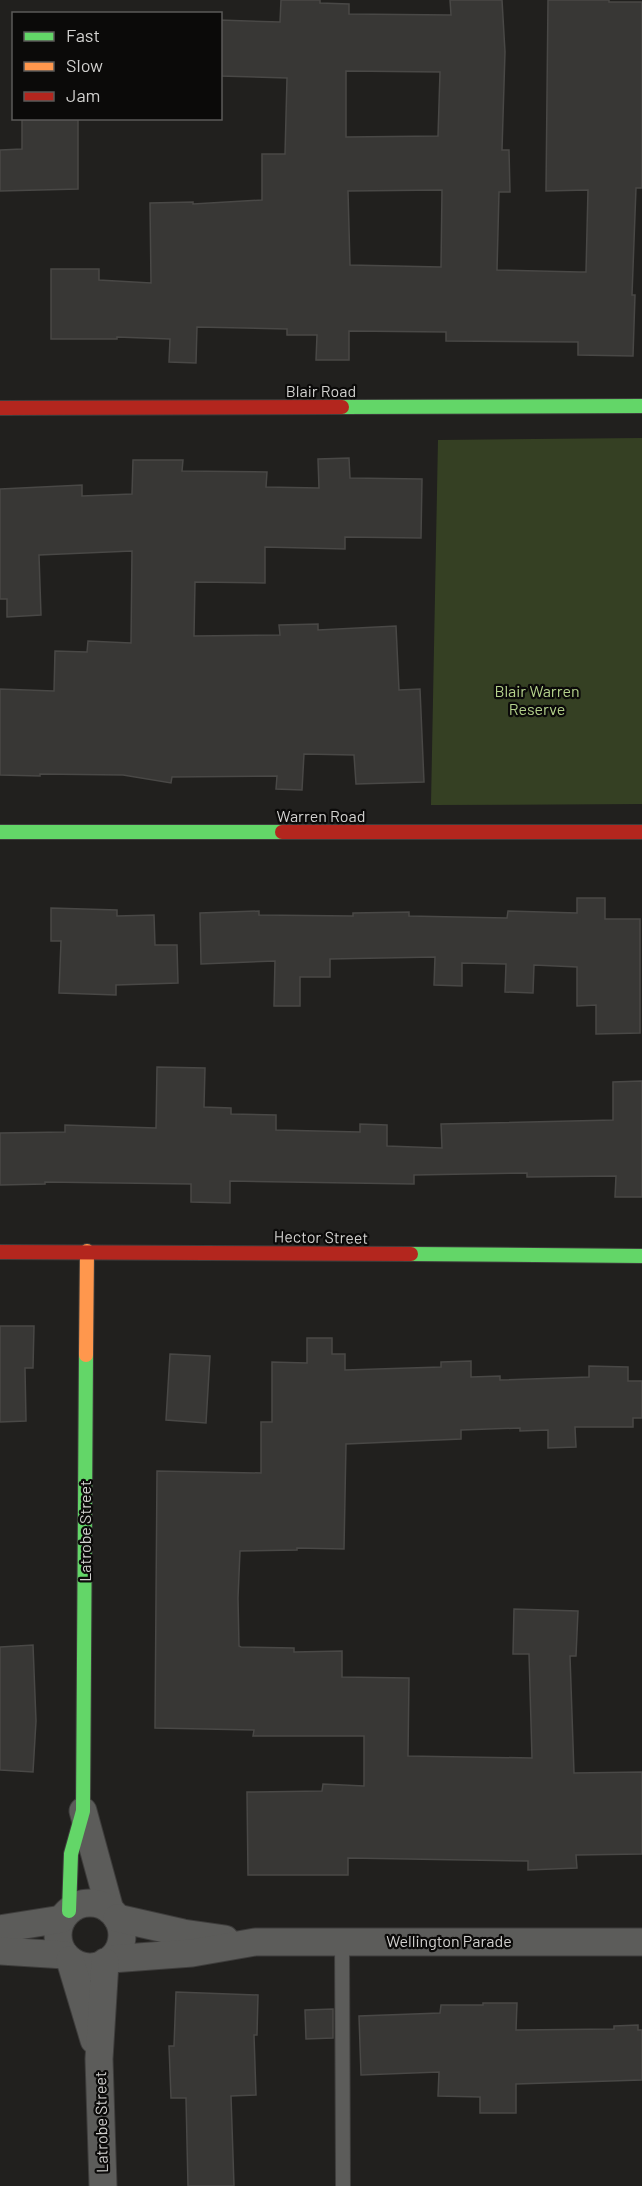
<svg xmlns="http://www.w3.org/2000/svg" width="642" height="2186" font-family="Barlow,sans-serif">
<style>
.green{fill:#354023}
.building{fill:#383735;stroke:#494846;stroke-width:1.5;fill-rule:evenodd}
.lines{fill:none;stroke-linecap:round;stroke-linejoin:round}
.lane-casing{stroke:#3e3d3c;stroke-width:16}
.street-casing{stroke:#3e3d3c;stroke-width:29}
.fast-casing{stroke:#3e3d3c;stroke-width:16}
.slow-casing{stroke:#3e3d3c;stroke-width:16}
.jam-casing{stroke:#3e3d3c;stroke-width:16}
.lane{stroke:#5c5c5a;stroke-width:14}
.street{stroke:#5c5c5a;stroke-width:27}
.fast{stroke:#63d668;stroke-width:14}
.slow{stroke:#ff974d;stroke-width:14}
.jam{stroke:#b3261e;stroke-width:14}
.labels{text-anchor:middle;stroke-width:4.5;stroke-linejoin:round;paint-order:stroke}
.street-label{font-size:16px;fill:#d2d1cf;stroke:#0b0a09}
.park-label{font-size:16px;fill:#b4d18b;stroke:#0b0a09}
</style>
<rect width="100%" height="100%" fill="#21201e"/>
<path class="green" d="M 642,438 L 642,804 L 431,805 L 438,440 Z"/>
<g class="building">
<path d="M 281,0 L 320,0 L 320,3 L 349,4 L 349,14 L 451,15 L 450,0 L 502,0 L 505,52 L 502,150 L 509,150 L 510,192 L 499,192 L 497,270 L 580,272 L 586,272 L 588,190 L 546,191 L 548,0 L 609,0 L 609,2 L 642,2 L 642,188 L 636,188 L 632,295 L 635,295 L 633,356 L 578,355 L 578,342 L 446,341 L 446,332 L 349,331 L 349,360 L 316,360 L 317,335 L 287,335 L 287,329 L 197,327 L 196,363 L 169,362 L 170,339 L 117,337 L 117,339 L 51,339 L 51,269 L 99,269 L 99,280 L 151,283 L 150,203 L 193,202 L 193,204 L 262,200 L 262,154 L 285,154 L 287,78 L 220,76 L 220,20 L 280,22 ZM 346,71 L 440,72 L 438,136 L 346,137 ZM 442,190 L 441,267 L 350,265 L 348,191 Z"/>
<path d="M 22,118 L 78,118 L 78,189 L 0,191 L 0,150 L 22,149 Z"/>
<path d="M 349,458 L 350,478 L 422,479 L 421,538 L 345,537 L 345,549 L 265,547 L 265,583 L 195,582 L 194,636 L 280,635 L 279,625 L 318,624 L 318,630 L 396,626 L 399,690 L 420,689 L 424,782 L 356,784 L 354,755 L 304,754 L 302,790 L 276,789 L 277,776 L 172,777 L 171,783 L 123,775 L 40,774 L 40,776 L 0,775 L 0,689 L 54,691 L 55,651 L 87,652 L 88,641 L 131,643 L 132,551 L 39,555 L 41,615 L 7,617 L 7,599 L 0,599 L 0,489 L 82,485 L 82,496 L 132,494 L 133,460 L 183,460 L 182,471 L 267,472 L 266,487 L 319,488 L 318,459 Z"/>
<path d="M 577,898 L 605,898 L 605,919 L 640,919 L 640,1033 L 596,1034 L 596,1005 L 577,1006 L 577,967 L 534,965 L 533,993 L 505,992 L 506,964 L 462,963 L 462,986 L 434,985 L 435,957 L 330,959 L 330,977 L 300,977 L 300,1006 L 274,1006 L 275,961 L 201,964 L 200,913 L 259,911 L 259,915 L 353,916 L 353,913 L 409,912 L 409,916 L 507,918 L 508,911 L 577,913 Z"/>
<path d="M 51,908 L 117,910 L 117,916 L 154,915 L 155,945 L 177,945 L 178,983 L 116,985 L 116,995 L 59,993 L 61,941 L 51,941 Z"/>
<path d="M 157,1067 L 205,1068 L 204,1107 L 231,1108 L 231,1114 L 276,1115 L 276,1130 L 360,1132 L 360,1124 L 387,1125 L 387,1146 L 442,1148 L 441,1124 L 613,1120 L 613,1082 L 642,1081 L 642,1197 L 615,1197 L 616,1176 L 527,1177 L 527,1173 L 414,1175 L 414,1184 L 230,1181 L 230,1203 L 191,1202 L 191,1184 L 45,1182 L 45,1184 L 0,1185 L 0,1133 L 65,1132 L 65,1125 L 156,1128 Z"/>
<path d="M 0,1326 L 34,1326 L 33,1368 L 25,1368 L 26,1421 L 0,1422 Z"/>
<path d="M 307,1338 L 332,1338 L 332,1354 L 345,1354 L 345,1370 L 441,1367 L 441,1362 L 471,1361 L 471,1377 L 500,1376 L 500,1380 L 589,1377 L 589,1366 L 628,1367 L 628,1381 L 642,1381 L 642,1418 L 633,1418 L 633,1427 L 575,1427 L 576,1447 L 548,1448 L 548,1430 L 520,1431 L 520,1428 L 461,1430 L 461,1439 L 346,1444 L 344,1549 L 297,1548 L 297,1550 L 240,1551 L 238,1598 L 239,1646 L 241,1647 L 294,1648 L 294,1652 L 342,1651 L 342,1677 L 409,1678 L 408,1756 L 532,1758 L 529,1654 L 513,1654 L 514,1609 L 578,1611 L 576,1656 L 570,1656 L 574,1773 L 642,1772 L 642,1854 L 576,1855 L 577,1868 L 528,1870 L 528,1861 L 348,1858 L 348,1875 L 248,1875 L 247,1792 L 322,1791 L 323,1784 L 364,1786 L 364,1736 L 253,1736 L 254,1730 L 155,1728 L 157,1471 L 261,1473 L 261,1422 L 272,1422 L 272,1362 L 307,1363 Z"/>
<path d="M 170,1354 L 210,1356 L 206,1423 L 166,1420 Z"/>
<path d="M 33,1645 L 36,1721 L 33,1772 L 0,1770 L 0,1647 Z"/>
<path d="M 176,1992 L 258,1995 L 257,2035 L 254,2035 L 256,2095 L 231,2096 L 234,2186 L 188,2186 L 186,2098 L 171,2098 L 169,2046 L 174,2046 Z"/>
<path d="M 483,2003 L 517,2003 L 516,2030 L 614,2029 L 614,2026 L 638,2025 L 638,2030 L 642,2030 L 642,2080 L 516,2084 L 516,2113 L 480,2113 L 480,2097 L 438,2096 L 439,2072 L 361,2075 L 359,2016 L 440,2013 L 441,2005 L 483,2005 Z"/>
<path d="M 333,2009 L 333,2038 L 306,2039 L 305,2010 Z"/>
</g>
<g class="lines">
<g class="lane-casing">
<path id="lane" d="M 342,1941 L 343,2186"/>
</g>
<g class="street-casing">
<g id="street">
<path d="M 83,1811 L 110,1910"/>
<circle cx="90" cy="1935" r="32"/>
<path d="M 117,1918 L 183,1933 L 225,1939"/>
<path d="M 0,1929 L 62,1919"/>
<path d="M 0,1951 L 65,1955"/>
<path d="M 111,1959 L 192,1953 L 255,1942 L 642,1942"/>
<path d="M 70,1960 L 94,2040"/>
<path d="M 103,2186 L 99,2059 L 105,1962"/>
</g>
</g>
<g class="fast-casing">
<g id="fast">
<path d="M 342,407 L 642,406"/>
<path d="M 0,832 L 282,832"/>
<path d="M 411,1254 L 642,1256"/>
<path d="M 69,1911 L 71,1854 L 83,1811 L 86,1355"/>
</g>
</g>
<g class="slow-casing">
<path id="slow" d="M 86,1355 L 87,1251"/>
</g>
<g class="jam-casing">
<g id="jam">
<path d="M 0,408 L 342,407"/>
<path d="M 282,832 L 642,832"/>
<path d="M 0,1252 L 411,1254"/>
</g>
</g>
<use href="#lane" class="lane"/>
<use href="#street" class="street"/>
<use href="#fast" class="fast"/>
<use href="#slow" class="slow"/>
<use href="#jam" class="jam"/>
</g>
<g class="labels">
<g class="street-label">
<text x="321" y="397">Blair Road</text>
<text x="321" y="822">Warren Road</text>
<text transform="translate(321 1237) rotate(1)" y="6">Hector Street</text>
<text transform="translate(85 1531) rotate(-90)" y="6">Latrobe Street</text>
<text x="449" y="1947">Wellington Parade</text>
<text transform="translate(101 2122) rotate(-91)" y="6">Latrobe Street</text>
</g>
<g class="park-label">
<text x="537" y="697">Blair Warren<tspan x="537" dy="18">Reserve</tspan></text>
</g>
</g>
<rect x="12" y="12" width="210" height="108" fill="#0b0a09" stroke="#5b5a58" stroke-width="1.5"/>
<rect x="24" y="32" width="30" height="9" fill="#63d668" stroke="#5b5a58" stroke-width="1.5"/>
<text x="66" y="42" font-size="18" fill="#d2d1cf">Fast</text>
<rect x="24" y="62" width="30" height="9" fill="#ff974d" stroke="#5b5a58" stroke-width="1.5"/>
<text x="66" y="72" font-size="18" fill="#d2d1cf">Slow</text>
<rect x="24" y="92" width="30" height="9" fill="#b3261e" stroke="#5b5a58" stroke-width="1.5"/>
<text x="66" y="102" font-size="18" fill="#d2d1cf">Jam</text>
</svg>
